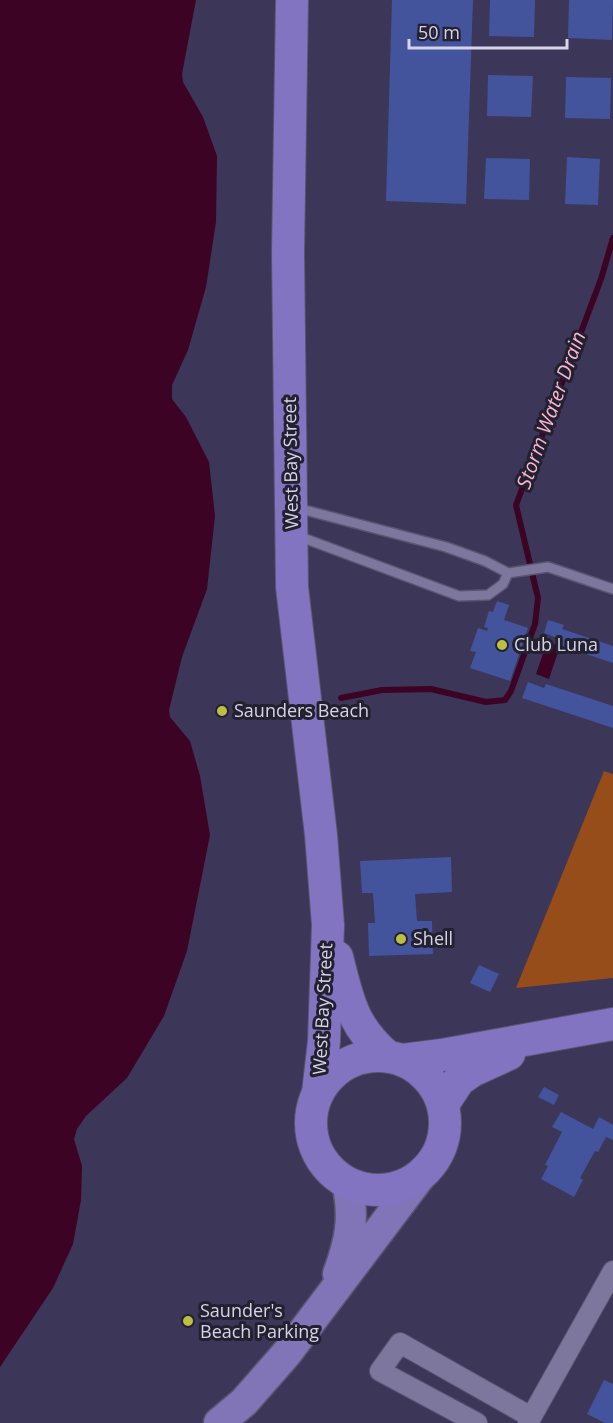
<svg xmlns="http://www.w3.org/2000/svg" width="613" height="1423" font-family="'Open Sans',sans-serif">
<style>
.forest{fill:#974d19}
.water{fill:#3c0324}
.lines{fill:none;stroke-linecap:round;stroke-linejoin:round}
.stream{stroke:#3c0324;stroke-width:6}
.building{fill:#43549c}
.service-casing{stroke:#595470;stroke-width:12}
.minor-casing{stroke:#595470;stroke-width:22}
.primary-casing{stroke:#595470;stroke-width:33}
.trunk-casing{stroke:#595470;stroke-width:34}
.service{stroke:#7d779d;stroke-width:9}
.minor{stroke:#7d779d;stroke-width:20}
.primary{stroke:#8175b7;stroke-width:30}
.trunk{stroke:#8274c0;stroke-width:32}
.poi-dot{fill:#bcbf44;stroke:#232030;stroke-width:2}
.labels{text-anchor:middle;stroke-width:6;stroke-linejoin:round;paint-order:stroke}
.street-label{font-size:18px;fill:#d6d4e9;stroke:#232030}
.poi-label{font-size:18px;fill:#d6d4e9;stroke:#232030;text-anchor:start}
.water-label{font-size:20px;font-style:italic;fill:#fab5d3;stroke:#232030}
</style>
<rect width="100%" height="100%" fill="#3c3658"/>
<path class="forest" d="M 604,771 L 613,774 L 613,978 L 516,988 Z"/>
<g class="water">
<path d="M 0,0 L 196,0 L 182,74 L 183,82 L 203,117 L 217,156 L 216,222 L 206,287 L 188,350 L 172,385 L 172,399 L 186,417 L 209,462 L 215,516 L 207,589 L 182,657 L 169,710 L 170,717 L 190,741 L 200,776 L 210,835 L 187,951 L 164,1016 L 127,1078 L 86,1116 L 77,1129 L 74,1139 L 82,1166 L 81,1200 L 73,1244 L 53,1288 L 0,1367 Z"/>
<path d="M 547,642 L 560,646 L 549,679 L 536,674 Z"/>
</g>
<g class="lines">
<path class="stream" d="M 341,698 L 382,690 L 431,689 L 486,702 L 505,700 L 511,691 L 535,624 L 538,598 L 516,505 L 601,279 L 613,238"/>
</g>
<g class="building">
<path d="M 392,0 L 473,0 L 466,204 L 386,201 Z"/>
<path d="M 490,0 L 535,0 L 534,37 L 489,36 Z"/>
<path d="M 569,0 L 613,0 L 612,40 L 568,38 Z"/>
<path d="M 488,75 L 533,76 L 531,117 L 487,116 Z"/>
<path d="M 566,77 L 611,78 L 610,119 L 565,118 Z"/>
<path d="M 567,157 L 600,159 L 598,205 L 565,204 Z"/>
<path d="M 486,158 L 530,159 L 529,200 L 484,199 Z"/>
<path d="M 497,601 L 509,605 L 504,620 L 528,628 L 510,681 L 470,668 L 476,652 L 470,651 L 478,628 L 487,631 L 488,628 L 484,627 L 489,611 L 493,612 Z"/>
<path d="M 548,620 L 564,625 L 562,629 L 613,646 L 613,663 L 556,644 L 557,638 L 544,633 Z"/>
<path d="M 528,682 L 544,688 L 546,684 L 613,706 L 613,728 L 522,698 Z"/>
<path d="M 451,857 L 452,892 L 415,894 L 417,921 L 432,921 L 433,954 L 369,956 L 368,923 L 375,923 L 373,893 L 362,893 L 360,861 Z"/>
<path d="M 479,965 L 499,974 L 490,992 L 470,983 Z"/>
<path d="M 544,1087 L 559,1095 L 554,1105 L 538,1097 Z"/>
<path d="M 561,1112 L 593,1129 L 599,1117 L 613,1125 L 613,1140 L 606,1137 L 598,1152 L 595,1151 L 580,1178 L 583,1180 L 574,1197 L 541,1179 L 548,1166 L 545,1165 L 562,1132 L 552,1127 Z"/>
<path d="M 604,1380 L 613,1384 L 613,1423 L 605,1423 L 587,1414 Z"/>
</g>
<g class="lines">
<g class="service-casing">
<g id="service">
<path d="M 297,508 L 446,547 L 485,561 L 508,573 L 548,567 L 613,589"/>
<path d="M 298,536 L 459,596 L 488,595 L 503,584 L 508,573"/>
</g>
</g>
<g class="minor-casing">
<g id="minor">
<path d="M 477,1423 L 380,1371 L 400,1343 L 531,1417"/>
<path d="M 528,1423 L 613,1271"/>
</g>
</g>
<g class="primary-casing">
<g id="primary">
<path d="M 338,1274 C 350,1241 355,1218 347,1183"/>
<path d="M 219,1423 L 244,1402 L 287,1353 L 422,1174"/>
</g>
</g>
<g class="trunk-casing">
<g id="trunk">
<path d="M 292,0 L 288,253 L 292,587 L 321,835 L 328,925 L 324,1041 L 318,1093"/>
<path d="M 337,957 C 348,1000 352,1026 387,1056"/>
<circle cx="378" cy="1123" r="67"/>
<path d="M 402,1060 L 442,1055 L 613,1024"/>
<path d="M 443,1104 L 459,1080 L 472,1071 L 509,1054"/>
</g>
</g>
<use href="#service" class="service"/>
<use href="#minor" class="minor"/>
<use href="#primary" class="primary"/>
<use href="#trunk" class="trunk"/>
</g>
<g class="poi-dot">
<circle cx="502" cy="645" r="6"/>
<circle cx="222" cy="711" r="6"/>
<circle cx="401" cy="939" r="6"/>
<circle cx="188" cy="1321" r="6"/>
</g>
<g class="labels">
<g class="street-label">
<text transform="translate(291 463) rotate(-91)" y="6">West Bay Street</text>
<text transform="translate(323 1009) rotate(-87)" y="6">West Bay Street</text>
</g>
<g class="poi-label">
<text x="514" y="651">Club Luna</text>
<text x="234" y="717">Saunders Beach</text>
<text x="413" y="945">Shell</text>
<text x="200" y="1317">Saunder's<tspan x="200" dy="21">Beach Parking</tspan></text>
</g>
<g class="water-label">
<text transform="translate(551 410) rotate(-70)" y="7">Storm Water Drain</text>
</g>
</g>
<path d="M409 39v9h158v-9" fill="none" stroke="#d6d4e9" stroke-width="3"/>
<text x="418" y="39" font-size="18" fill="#d6d4e9" stroke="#232030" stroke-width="4.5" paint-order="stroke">50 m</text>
</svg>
